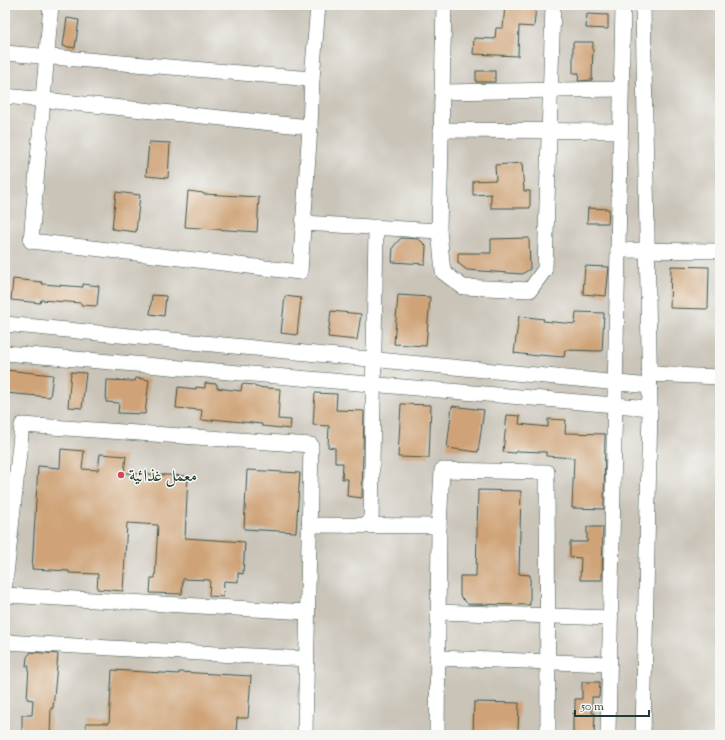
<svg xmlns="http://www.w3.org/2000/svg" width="725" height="740" font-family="'Sorts Mill Goudy',Amiri,serif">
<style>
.industrial{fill:#c9c3b8}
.building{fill:#cfa377}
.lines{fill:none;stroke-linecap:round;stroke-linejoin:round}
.minor-casing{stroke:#3f574d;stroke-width:16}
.minor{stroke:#fff;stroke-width:15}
.poi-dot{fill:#d1495b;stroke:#f6f6f2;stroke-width:1.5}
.labels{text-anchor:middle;stroke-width:3;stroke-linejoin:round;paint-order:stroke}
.poi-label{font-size:17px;fill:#1f3d34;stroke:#f6f6f2;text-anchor:start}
</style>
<rect width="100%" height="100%" fill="#f6f6f2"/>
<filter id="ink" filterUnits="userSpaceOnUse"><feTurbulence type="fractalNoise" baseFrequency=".025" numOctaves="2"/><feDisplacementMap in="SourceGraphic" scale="8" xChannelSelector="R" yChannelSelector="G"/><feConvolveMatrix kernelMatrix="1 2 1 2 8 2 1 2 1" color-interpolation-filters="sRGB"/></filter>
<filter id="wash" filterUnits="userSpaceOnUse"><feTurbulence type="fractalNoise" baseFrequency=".012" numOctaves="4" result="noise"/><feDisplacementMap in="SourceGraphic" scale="16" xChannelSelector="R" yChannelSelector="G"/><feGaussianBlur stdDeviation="0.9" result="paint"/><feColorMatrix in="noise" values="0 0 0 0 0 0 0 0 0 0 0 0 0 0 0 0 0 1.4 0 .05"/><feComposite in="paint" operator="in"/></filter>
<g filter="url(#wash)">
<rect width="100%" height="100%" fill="#f3e9d8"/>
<rect class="industrial" x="5" y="5" width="715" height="730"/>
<g id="blocks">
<g class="building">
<path d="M 505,5 L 536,5 L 534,27 L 519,26 L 518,56 L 473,54 L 474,38 L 495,39 L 496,28 L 503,28 Z"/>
<path d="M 587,14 L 608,15 L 608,29 L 586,28 Z"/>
<path d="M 67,18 L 79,20 L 75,48 L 63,46 Z"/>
<path d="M 573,42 L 593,42 L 592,80 L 578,81 L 579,73 L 573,73 Z"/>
<rect x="476" y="71" width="19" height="11"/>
<path d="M 149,142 L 170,143 L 168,178 L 146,176 Z"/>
<path d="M 522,163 L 524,191 L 530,191 L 530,208 L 491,208 L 491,194 L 473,195 L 473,181 L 496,180 L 495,165 Z"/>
<path d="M 188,191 L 203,193 L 203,194 L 259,197 L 257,232 L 185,227 Z"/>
<path d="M 116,192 L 140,195 L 136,232 L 112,229 Z"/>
<path d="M 588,208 L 609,209 L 608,223 L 587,223 Z"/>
<path d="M 401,238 L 419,239 L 426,246 L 425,264 L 392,262 L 393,247 Z"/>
<path d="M 529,238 L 530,269 L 522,274 L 467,270 L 458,263 L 458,253 L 491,253 L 491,239 Z"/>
<path d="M 585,266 L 609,267 L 606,296 L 583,294 Z"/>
<path d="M 671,266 L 709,267 L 708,309 L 670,308 Z"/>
<path d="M 13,279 L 42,282 L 42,284 L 83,287 L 83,284 L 99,286 L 97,306 L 81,305 L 81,303 L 41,300 L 40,303 L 11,300 Z"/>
<path d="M 152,295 L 166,296 L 164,316 L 150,314 Z"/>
<path d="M 398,295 L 430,297 L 426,346 L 394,344 Z"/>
<path d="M 285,296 L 301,298 L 297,335 L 281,333 Z"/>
<path d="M 331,311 L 361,314 L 357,340 L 328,337 Z"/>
<path d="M 576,312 L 604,313 L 602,351 L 565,350 L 564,357 L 539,355 L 538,356 L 514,353 L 519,316 L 544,319 L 543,321 L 575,324 Z"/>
<path d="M 6,370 L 53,375 L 50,397 L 5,393 Z"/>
<path d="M 71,372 L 86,373 L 82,408 L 68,407 Z"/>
<path d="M 136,378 L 149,380 L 145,414 L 118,413 L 119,403 L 106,402 L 107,380 L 135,381 Z"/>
<path d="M 205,383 L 217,384 L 217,388 L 241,391 L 242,384 L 255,385 L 255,387 L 280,389 L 278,419 L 291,420 L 290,429 L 262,426 L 262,424 L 213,419 L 213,421 L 201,420 L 202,410 L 176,408 L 178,387 L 196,389 L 196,387 L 205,388 Z"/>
<path d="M 315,393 L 337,394 L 336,410 L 364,411 L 362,498 L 347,496 L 348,479 L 342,479 L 343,463 L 335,463 L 335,448 L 328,447 L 329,426 L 313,425 Z"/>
<path d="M 401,404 L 431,405 L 429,458 L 398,457 Z"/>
<path d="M 452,406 L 484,410 L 478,452 L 447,448 Z"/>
<path d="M 507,415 L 520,416 L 519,424 L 548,427 L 548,419 L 566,420 L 565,433 L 605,434 L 604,509 L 572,508 L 574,458 L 546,456 L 546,452 L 516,451 L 516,453 L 503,452 Z"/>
<path d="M 61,449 L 84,451 L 82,469 L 98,470 L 100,454 L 126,456 L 124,473 L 188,476 L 185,538 L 245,542 L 243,574 L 238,573 L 238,582 L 224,581 L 223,597 L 209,596 L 210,580 L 183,579 L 182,594 L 150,593 L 151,578 L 155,578 L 158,525 L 127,523 L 123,591 L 97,589 L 98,574 L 69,573 L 69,571 L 32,569 L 38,466 L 60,468 Z"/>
<path d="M 247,470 L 300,473 L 296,532 L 244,529 Z"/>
<path d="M 478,490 L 521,491 L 519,574 L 530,575 L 530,605 L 468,604 L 460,596 L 460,576 L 476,576 Z"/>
<path d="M 587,527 L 603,527 L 602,580 L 580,580 L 581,558 L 570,557 L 570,542 L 587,542 Z"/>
<path d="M 31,652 L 58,654 L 53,708 L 51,708 L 50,735 L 22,735 L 22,715 L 32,715 L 33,700 L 27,699 L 29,666 L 26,666 L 27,657 Z"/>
<path d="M 112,670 L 179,674 L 179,672 L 251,676 L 248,718 L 237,718 L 236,735 L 86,735 L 86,723 L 109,723 Z"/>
<path d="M 582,682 L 600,682 L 599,697 L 592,697 L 592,713 L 595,713 L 594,735 L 573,735 L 573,713 L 575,713 L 575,699 L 582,699 Z"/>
<path d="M 474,702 L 519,703 L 518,731 L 485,731 L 485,735 L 473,735 Z"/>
</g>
</g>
</g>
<g filter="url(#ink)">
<use href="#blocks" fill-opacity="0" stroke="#3f574d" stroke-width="1"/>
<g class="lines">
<g class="minor-casing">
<g id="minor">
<path d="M 51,5 L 31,241 L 300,272 L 310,127"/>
<path d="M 5,53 L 312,79 L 310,127 L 5,96"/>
<path d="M 312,79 L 318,5"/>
<path d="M 442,92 L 621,89"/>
<path d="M 441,130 L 620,131"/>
<path d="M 303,223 L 439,231 L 444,5"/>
<path d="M 439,231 L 443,272 L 463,287 L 530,290 L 545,269 L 553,5"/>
<path d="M 618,250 L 720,251"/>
<path d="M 5,324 L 650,386"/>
<path d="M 5,353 L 650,408"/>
<path d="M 649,374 L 720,377"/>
<path d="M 309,525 L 439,526"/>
<path d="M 371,525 L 376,227"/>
<path d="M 5,584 L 22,425 L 311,445 L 305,735"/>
<path d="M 5,595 L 307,612"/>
<path d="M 438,612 L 610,618"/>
<path d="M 5,642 L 306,659"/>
<path d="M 437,658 L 609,664"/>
<path d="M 437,735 L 439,526 L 442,470 L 547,472 L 548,735"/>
<path d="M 608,735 L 623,5"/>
<path d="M 643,735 L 650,408 L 643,5"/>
</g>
</g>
<use href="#minor" class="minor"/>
</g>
</g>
<circle class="poi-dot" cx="121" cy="475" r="4"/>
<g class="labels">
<g class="poi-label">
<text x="129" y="481">معمل غذائية</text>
</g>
</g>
<rect width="725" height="740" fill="none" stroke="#f6f6f2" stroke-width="20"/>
<path d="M575 710v6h74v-6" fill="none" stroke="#1f3d34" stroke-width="2"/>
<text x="581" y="710" font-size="12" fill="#1f3d34" stroke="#f6f6f2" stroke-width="3" paint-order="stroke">50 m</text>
</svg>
